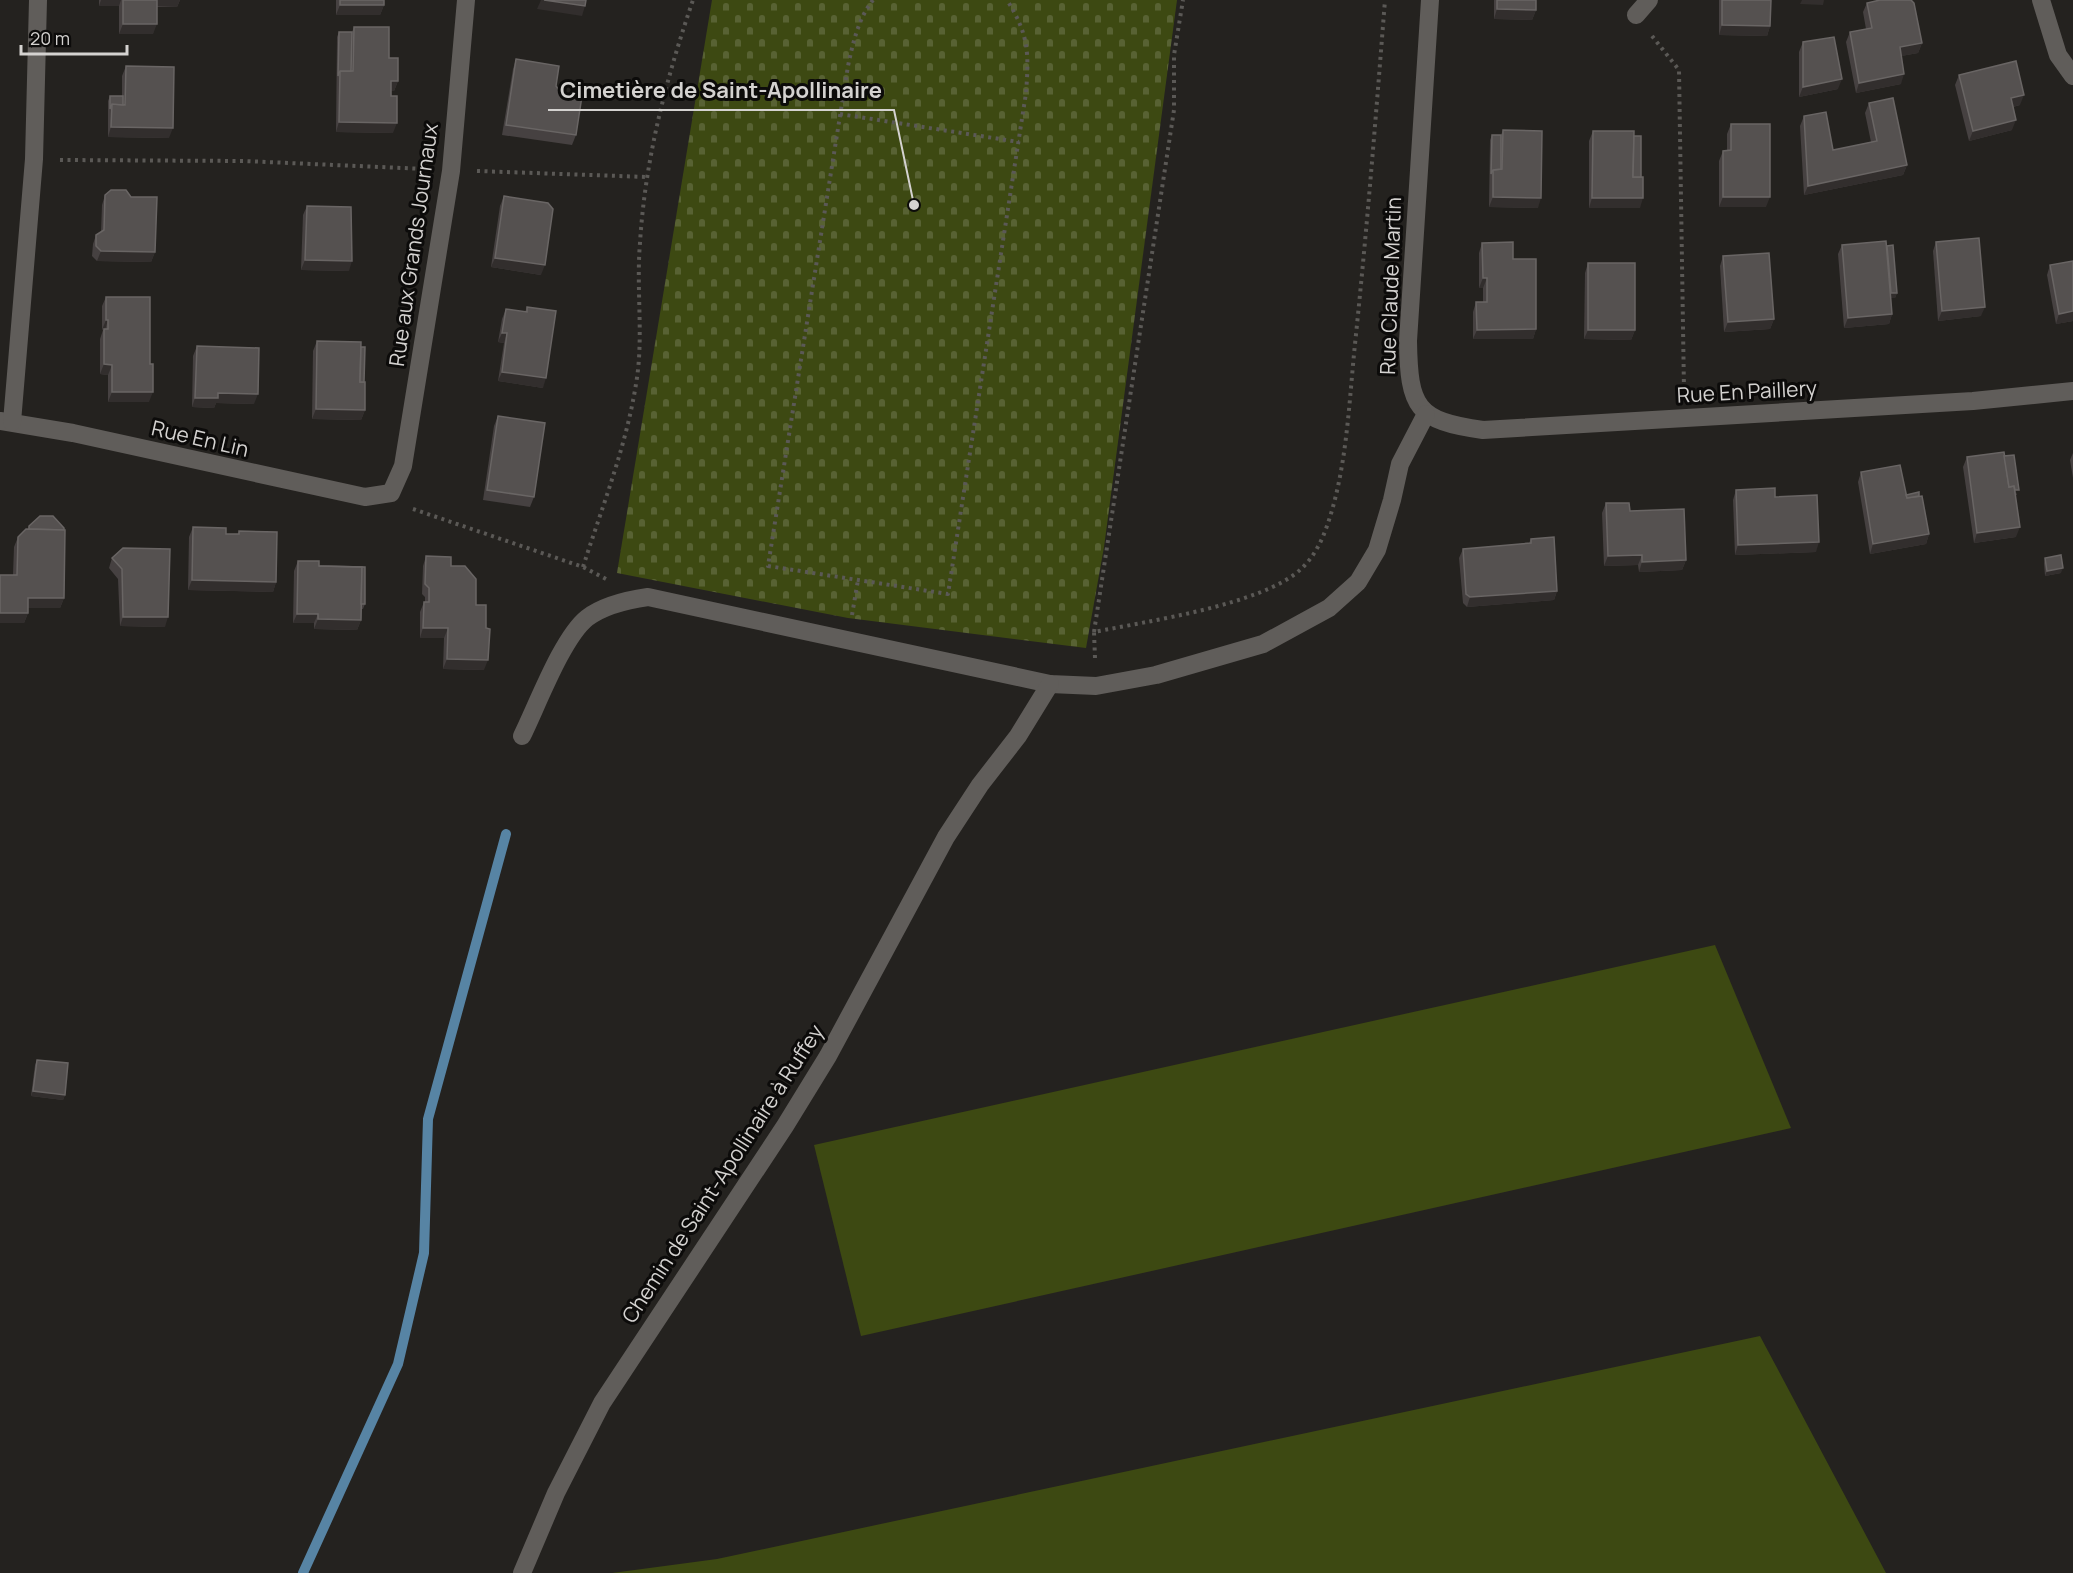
<svg xmlns="http://www.w3.org/2000/svg" width="2073" height="1573" font-family="Manrope,sans-serif">
<style>
.cemetery{fill:url(#cemetery-stones)}
.garden{fill:#3d4912}
.lines{fill:none;stroke-linecap:round;stroke-linejoin:round}
.stream{stroke:#5784a4;stroke-width:10}
.path{stroke:#5b5956;stroke-width:4;stroke-dasharray:3 4.5;stroke-linecap:butt}
.minor{stroke:#605d5a;stroke-width:18}
.wall{fill:#464141}
.shaded-wall{fill:#322e2d}
.building{fill:#555150;stroke:#696564;stroke-width:1.5}
.labels{text-anchor:middle;stroke-width:6;stroke-linejoin:round;paint-order:stroke}
.street-label{font-size:21px;fill:#d4d2d0;stroke:#0c0b0a}
.leader{fill:none;stroke:#d4d2d0;stroke-width:2}
.callout-dot{fill:#d4d2d0;stroke:#0c0b0a;stroke-width:2}
.callout-label{font-size:22px;text-anchor:middle;font-weight:bold;fill:#d4d2d0;stroke:#0c0b0a;stroke-width:6;stroke-linejoin:round;paint-order:stroke}
</style>
<defs>
<pattern id="cemetery-stones" width="16" height="16" patternUnits="userSpaceOnUse" patternTransform="scale(1.5)"><rect width="16" height="16" fill="#3d4912"/><path d="M2 7V4a2 2 0 0 1 4 0v3zM10 15v-3a2 2 0 0 1 4 0v3z" fill="#586233"/></pattern>
</defs>
<rect width="100%" height="100%" fill="#24221f"/>
<path class="cemetery" d="M 712,0 L 1177,0 L 1104,547 L 1086,648 L 848,618 L 617,573 Z"/>
<g class="garden">
<path d="M 1715,945 L 1791,1128 L 861,1336 L 814,1145 Z"/>
<path d="M 1760,1336 L 1886,1573 L 612,1573 L 717,1559 Z"/>
</g>
<g class="lines">
<path class="stream" d="M 303,1573 L 398,1364 L 424,1253 L 428,1119 L 506,834"/>
<g class="path">
<path d="M 873,0 C 858,19 853,43 848,66 L 768,566 L 948,594 L 1026,93 C 1029,53 1029,35 1007,0"/>
<path d="M 1652,36 L 1679,70 L 1684,391"/>
<path d="M 840,114 L 1019,142"/>
<path d="M 60,160 L 244,161 L 425,169"/>
<path d="M 477,171 L 647,177"/>
<path d="M 413,509 L 583,567 L 606,579"/>
<path d="M 583,567 C 602,507 626,447 636,384 C 644,338 636,290 640,243 C 645,160 666,79 693,0"/>
<path d="M 852,615 L 858,580"/>
<path d="M 1094,632 L 1174,110 L 1174,55 L 1183,0"/>
<path d="M 1095,658 L 1094,632 C 1148,621 1262,605 1301,569 C 1314,557 1322,541 1328,523 C 1347,467 1349,402 1355,344 C 1367,229 1376,115 1385,0"/>
</g>
<g class="minor">
<path d="M 1430,0 L 1408,341 C 1409,407 1416,421 1483,430 L 1973,401 L 2073,391"/>
<path d="M 2041,0 L 2058,55 L 2073,76"/>
<path d="M 1636,15 L 1649,0"/>
<path d="M 0,421 L 73,433 L 365,497 L 391,493 L 403,466 L 451,171 L 466,0"/>
<path d="M 12,422 L 34,159 L 38,0"/>
<path d="M 522,736 C 537,706 562,638 587,618 C 604,605 627,600 648,597 L 1050,684 L 1096,686 L 1156,675 L 1263,644 L 1329,608 L 1358,582 L 1377,550 L 1392,500 L 1400,464 L 1426,414"/>
<path d="M 522,1573 L 556,1493 L 602,1403 L 785,1126 L 828,1056 L 946,837 L 980,785 L 1018,736 L 1050,684"/>
</g>
</g>
<g class="wall">
<path d="M 99,0 L 180,0 L 177,7 L 157,7 L 153,34 L 119,34 L 119,6 L 99,6 Z"/>
<path d="M 336,0 L 384,0 L 384,5 L 380,15 L 336,15 Z"/>
<path d="M 1494,0 L 1536,0 L 1536,10 L 1532,20 L 1494,19 Z"/>
<path d="M 1719,0 L 1771,0 L 1770,26 L 1767,36 L 1719,35 Z"/>
<path d="M 1867,3 L 1922,43 L 1918,53 L 1901,56 L 1901,84 L 1856,93 L 1846,42 L 1850,32 L 1866,29 L 1863,12 Z"/>
<path d="M 354,27 L 389,58 L 398,81 L 394,91 L 391,91 L 393,133 L 336,132 L 337,37 L 339,32 L 352,32 Z"/>
<path d="M 1803,42 L 1838,89 L 1799,97 L 1799,52 Z"/>
<path d="M 516,59 L 576,135 L 572,145 L 502,135 L 513,69 Z"/>
<path d="M 126,66 L 169,138 L 108,137 L 108,101 L 110,96 L 122,96 L 122,76 Z"/>
<path d="M 1959,75 L 2020,105 L 2013,107 L 2012,130 L 1969,141 L 1955,85 Z"/>
<path d="M 1869,103 L 1907,165 L 1903,175 L 1804,195 L 1800,126 L 1804,116 L 1833,150 L 1871,142 L 1865,113 Z"/>
<path d="M 1731,124 L 1766,207 L 1719,207 L 1719,161 L 1723,151 L 1727,150 L 1727,134 Z"/>
<path d="M 1503,130 L 1538,208 L 1489,207 L 1490,140 L 1492,135 L 1501,135 Z"/>
<path d="M 1593,131 L 1640,208 L 1589,208 L 1589,141 Z"/>
<path d="M 105,195 L 155,252 L 151,262 L 97,261 L 92,256 L 93,244 L 96,235 L 101,232 L 102,205 Z"/>
<path d="M 504,196 L 541,275 L 491,267 L 500,206 Z"/>
<path d="M 307,206 L 349,271 L 301,270 L 303,215 Z"/>
<path d="M 1936,242 L 1981,316 L 1938,321 L 1933,251 Z"/>
<path d="M 1482,243 L 1513,259 L 1536,329 L 1533,339 L 1473,339 L 1473,312 L 1476,302 L 1483,302 L 1483,288 L 1479,288 L 1479,253 Z"/>
<path d="M 1842,245 L 1887,246 L 1897,293 L 1895,298 L 1891,298 L 1892,314 L 1889,324 L 1844,328 L 1838,254 Z"/>
<path d="M 1723,256 L 1774,319 L 1770,329 L 1724,332 L 1720,266 Z"/>
<path d="M 1588,263 L 1635,330 L 1631,340 L 1584,339 L 1585,273 Z"/>
<path d="M 2050,265 L 2073,321 L 2056,324 L 2047,275 Z"/>
<path d="M 106,297 L 149,402 L 108,402 L 108,375 L 100,374 L 100,339 L 103,330 L 102,330 L 102,306 Z"/>
<path d="M 527,307 L 543,388 L 498,381 L 504,343 L 498,342 L 502,319 L 506,309 L 525,312 Z"/>
<path d="M 317,341 L 364,382 L 365,410 L 361,420 L 312,419 L 313,351 Z"/>
<path d="M 197,346 L 254,404 L 216,403 L 214,408 L 192,407 L 193,356 Z"/>
<path d="M 498,416 L 534,497 L 530,507 L 483,500 L 494,426 Z"/>
<path d="M 2073,453 L 2073,478 L 2070,460 Z"/>
<path d="M 2004,456 L 2017,495 L 2015,495 L 2016,537 L 1974,543 L 1963,467 L 1967,457 Z"/>
<path d="M 1861,472 L 1906,495 L 1929,534 L 1926,544 L 1870,554 L 1858,482 Z"/>
<path d="M 1736,490 L 1775,497 L 1816,552 L 1735,555 L 1733,500 Z"/>
<path d="M 1606,503 L 1630,511 L 1686,560 L 1682,570 L 1639,572 L 1638,565 L 1604,566 L 1602,513 Z"/>
<path d="M 29,526 L 64,598 L 60,608 L 28,608 L 28,613 L 24,623 L 13,575 L 14,547 L 18,537 L 28,529 Z"/>
<path d="M 193,527 L 226,534 L 238,534 L 239,531 L 276,582 L 273,592 L 188,590 L 189,537 Z"/>
<path d="M 1531,539 L 1557,591 L 1554,600 L 1467,607 L 1463,603 L 1459,558 L 1463,549 L 1529,543 Z"/>
<path d="M 123,548 L 165,627 L 120,626 L 118,579 L 109,568 L 112,558 Z"/>
<path d="M 426,556 L 451,566 L 476,605 L 484,670 L 443,669 L 444,638 L 420,638 L 420,612 L 424,602 L 425,602 L 425,597 L 422,594 L 423,566 Z"/>
<path d="M 2045,558 L 2061,573 L 2045,576 L 2044,563 Z"/>
<path d="M 298,561 L 319,566 L 365,604 L 363,609 L 361,609 L 361,620 L 357,630 L 314,629 L 314,623 L 293,623 L 294,571 Z"/>
<path d="M 37,1060 L 65,1095 L 63,1100 L 31,1096 L 35,1065 Z"/>
</g>
<g class="shaded-wall">
<path d="M 101,0 L 121,0 L 119,6 L 99,6 Z"/>
<path d="M 156,0 L 180,0 L 177,7 L 153,6 Z"/>
<path d="M 541,0 L 544,0 L 585,6 L 582,16 L 537,9 Z"/>
<path d="M 1802,0 L 1824,0 L 1823,5 L 1800,4 Z"/>
<path d="M 340,5 L 384,5 L 380,15 L 336,15 Z"/>
<path d="M 1497,9 L 1536,10 L 1532,20 L 1494,19 Z"/>
<path d="M 123,24 L 157,24 L 153,34 L 119,34 Z"/>
<path d="M 1722,25 L 1770,26 L 1767,36 L 1719,35 Z"/>
<path d="M 1922,43 L 1918,53 L 1896,57 L 1900,47 Z"/>
<path d="M 1904,74 L 1901,84 L 1856,93 L 1859,83 Z"/>
<path d="M 1842,79 L 1838,89 L 1799,97 L 1803,87 Z"/>
<path d="M 391,81 L 398,81 L 394,91 L 388,91 Z"/>
<path d="M 2024,95 L 2020,105 L 2007,108 L 2011,98 Z"/>
<path d="M 2016,120 L 2012,130 L 1969,141 L 1973,131 Z"/>
<path d="M 339,122 L 397,123 L 393,133 L 336,132 Z"/>
<path d="M 111,127 L 173,128 L 169,138 L 108,137 Z"/>
<path d="M 1907,165 L 1903,175 L 1804,195 L 1808,186 Z"/>
<path d="M 1493,197 L 1541,198 L 1538,208 L 1489,207 Z"/>
<path d="M 1723,197 L 1770,197 L 1766,207 L 1719,207 Z"/>
<path d="M 1592,198 L 1643,198 L 1640,208 L 1589,208 Z"/>
<path d="M 101,251 L 155,252 L 151,262 L 97,261 Z"/>
<path d="M 495,258 L 545,265 L 541,275 L 491,267 Z"/>
<path d="M 305,260 L 352,261 L 349,271 L 301,270 Z"/>
<path d="M 1483,278 L 1487,278 L 1483,288 L 1479,288 Z"/>
<path d="M 1889,293 L 1897,293 L 1895,298 L 1887,298 Z"/>
<path d="M 1985,307 L 1981,316 L 1938,321 L 1942,311 Z"/>
<path d="M 2073,311 L 2073,321 L 2056,324 L 2059,314 Z"/>
<path d="M 1892,314 L 1889,324 L 1844,328 L 1848,318 Z"/>
<path d="M 1774,319 L 1770,329 L 1724,332 L 1728,322 Z"/>
<path d="M 106,320 L 108,320 L 105,330 L 102,330 Z"/>
<path d="M 1536,329 L 1533,339 L 1473,339 L 1477,330 Z"/>
<path d="M 1588,330 L 1635,330 L 1631,340 L 1584,339 Z"/>
<path d="M 502,333 L 507,333 L 504,343 L 498,342 Z"/>
<path d="M 104,364 L 112,365 L 108,375 L 100,374 Z"/>
<path d="M 502,372 L 546,378 L 543,388 L 498,381 Z"/>
<path d="M 112,392 L 153,392 L 149,402 L 108,402 Z"/>
<path d="M 218,393 L 258,394 L 254,404 L 216,403 L 214,408 L 192,407 L 195,398 Z"/>
<path d="M 316,409 L 365,410 L 361,420 L 312,419 Z"/>
<path d="M 2020,527 L 2016,537 L 1974,543 L 1977,533 Z"/>
<path d="M 1929,534 L 1926,544 L 1870,554 L 1873,544 Z"/>
<path d="M 1819,542 L 1816,552 L 1735,555 L 1738,545 Z"/>
<path d="M 1642,555 L 1638,565 L 1604,566 L 1608,556 Z"/>
<path d="M 1686,560 L 1682,570 L 1639,572 L 1642,562 Z"/>
<path d="M 2063,568 L 2061,573 L 2045,576 L 2047,571 Z"/>
<path d="M 192,580 L 276,582 L 273,592 L 188,590 Z"/>
<path d="M 1557,591 L 1554,600 L 1467,607 L 1470,597 Z"/>
<path d="M 28,598 L 64,598 L 60,608 L 24,608 Z"/>
<path d="M 0,613 L 28,613 L 24,623 L 0,623 Z"/>
<path d="M 297,614 L 318,614 L 314,623 L 293,623 Z"/>
<path d="M 123,617 L 168,617 L 165,627 L 120,626 Z"/>
<path d="M 318,619 L 361,620 L 357,630 L 314,629 Z"/>
<path d="M 423,628 L 448,628 L 444,638 L 420,638 Z"/>
<path d="M 447,659 L 488,660 L 484,670 L 443,669 Z"/>
<path d="M 33,1091 L 65,1095 L 63,1100 L 31,1096 Z"/>
</g>
<g class="building">
<rect x="123" y="0" width="34" height="24"/>
<rect x="340" y="0" width="44" height="5"/>
<path d="M 544,0 L 586,0 L 585,6 Z"/>
<path d="M 1497,0 L 1536,0 L 1536,10 L 1497,9 Z"/>
<path d="M 1722,0 L 1771,0 L 1770,26 L 1722,25 Z"/>
<path d="M 1880,0 L 1911,0 L 1914,3 L 1922,43 L 1900,47 L 1904,74 L 1859,83 L 1850,32 L 1872,28 L 1867,3 Z"/>
<path d="M 354,27 L 389,27 L 389,58 L 398,58 L 398,81 L 391,81 L 391,96 L 397,96 L 397,123 L 339,122 L 340,71 L 353,71 Z"/>
<path d="M 339,32 L 352,32 L 351,71 L 340,71 L 338,76 Z"/>
<path d="M 1834,37 L 1842,79 L 1803,87 L 1803,42 Z"/>
<path d="M 516,59 L 559,66 L 556,86 L 561,93 L 582,96 L 576,135 L 506,125 Z"/>
<path d="M 2016,61 L 2024,95 L 2011,98 L 2016,120 L 1973,131 L 1959,75 Z"/>
<path d="M 126,66 L 174,67 L 173,128 L 111,127 L 112,104 L 125,105 Z"/>
<path d="M 110,96 L 123,96 L 123,105 L 112,104 L 110,109 Z"/>
<path d="M 1893,98 L 1907,165 L 1808,186 L 1804,116 L 1826,112 L 1833,150 L 1877,141 L 1869,103 Z"/>
<path d="M 1731,124 L 1770,124 L 1770,197 L 1723,197 L 1723,151 L 1731,150 Z"/>
<path d="M 1503,130 L 1542,131 L 1541,198 L 1493,197 L 1493,170 L 1502,169 Z"/>
<path d="M 1593,131 L 1634,131 L 1633,177 L 1643,177 L 1643,198 L 1592,198 Z"/>
<path d="M 1492,135 L 1501,135 L 1501,169 L 1493,170 L 1491,174 Z"/>
<path d="M 1634,136 L 1641,136 L 1641,177 L 1633,177 Z"/>
<path d="M 111,190 L 126,190 L 131,197 L 157,197 L 155,252 L 101,251 L 96,246 L 96,235 L 104,230 L 105,195 Z"/>
<path d="M 504,196 L 548,203 L 553,209 L 545,265 L 495,258 Z"/>
<path d="M 307,206 L 351,207 L 352,261 L 305,260 Z"/>
<path d="M 1979,238 L 1985,307 L 1942,311 L 1936,242 Z"/>
<path d="M 1886,241 L 1892,314 L 1848,318 L 1842,245 Z"/>
<path d="M 1513,242 L 1513,259 L 1536,259 L 1536,329 L 1477,330 L 1476,302 L 1487,302 L 1487,278 L 1483,278 L 1482,243 Z"/>
<path d="M 1893,245 L 1897,293 L 1891,293 L 1887,246 Z"/>
<path d="M 1769,253 L 1774,319 L 1728,322 L 1723,256 Z"/>
<path d="M 2073,261 L 2073,311 L 2059,314 L 2050,265 Z"/>
<rect x="1588" y="263" width="47" height="67"/>
<path d="M 106,297 L 150,297 L 150,364 L 153,364 L 153,392 L 112,392 L 112,365 L 104,364 L 104,329 L 108,329 L 108,320 L 106,320 Z"/>
<path d="M 527,307 L 556,311 L 546,378 L 502,372 L 507,333 L 502,333 L 506,309 L 527,312 Z"/>
<path d="M 317,341 L 361,342 L 360,382 L 365,382 L 365,410 L 316,409 Z"/>
<path d="M 197,346 L 259,348 L 258,394 L 218,393 L 218,398 L 195,398 Z"/>
<path d="M 361,347 L 365,347 L 364,382 L 360,382 Z"/>
<path d="M 498,416 L 545,423 L 534,497 L 487,490 Z"/>
<path d="M 2004,452 L 2009,487 L 2014,486 L 2020,527 L 1977,533 L 1967,457 Z"/>
<path d="M 2014,455 L 2019,490 L 2015,490 L 2014,486 L 2009,487 L 2004,456 Z"/>
<path d="M 1900,465 L 1907,498 L 1922,496 L 1929,534 L 1873,544 L 1861,472 Z"/>
<path d="M 1775,488 L 1775,497 L 1817,495 L 1819,542 L 1738,545 L 1736,490 Z"/>
<path d="M 1919,492 L 1919,496 L 1907,498 L 1906,495 Z"/>
<path d="M 1606,503 L 1629,503 L 1630,511 L 1684,509 L 1686,560 L 1642,562 L 1642,555 L 1608,556 Z"/>
<path d="M 40,516 L 53,516 L 64,528 L 64,530 L 29,529 L 29,526 Z"/>
<path d="M 193,527 L 226,528 L 226,534 L 239,534 L 239,531 L 277,532 L 276,582 L 192,580 Z"/>
<path d="M 26,529 L 65,530 L 64,598 L 28,598 L 28,613 L 0,613 L 0,575 L 17,575 L 18,537 Z"/>
<path d="M 1554,537 L 1557,591 L 1470,597 L 1466,594 L 1463,549 L 1531,543 L 1531,539 Z"/>
<path d="M 123,548 L 170,549 L 168,617 L 123,617 L 122,569 L 112,558 Z"/>
<path d="M 2061,555 L 2063,568 L 2047,571 L 2045,558 Z"/>
<path d="M 426,556 L 451,557 L 451,566 L 465,566 L 476,579 L 476,605 L 486,605 L 486,628 L 490,629 L 488,660 L 447,659 L 448,628 L 423,628 L 424,602 L 429,602 L 429,588 L 425,584 Z"/>
<path d="M 298,561 L 319,561 L 319,566 L 362,567 L 361,620 L 318,619 L 318,614 L 297,614 Z"/>
<path d="M 319,566 L 365,567 L 365,604 L 361,604 L 362,567 Z"/>
<path d="M 37,1060 L 68,1063 L 65,1095 L 33,1091 Z"/>
</g>
<g class="labels">
<g class="street-label">
<text transform="translate(414 245) rotate(-82)" y="7">Rue aux Grands Journaux</text>
<text transform="translate(1391 286) rotate(-88)" y="7">Rue Claude Martin</text>
<text transform="translate(1747 392) rotate(-3)" y="7">Rue En Paillery</text>
<text transform="translate(200 439) rotate(13)" y="7">Rue En Lin</text>
<text transform="translate(723 1174) rotate(-57)" y="7">Chemin de Saint-Apollinaire à Ruffey</text>
</g>
</g>
<path class="leader" d="M914 205L894 110H548"/>
<circle class="callout-dot" cx="914" cy="205" r="6"/>
<g class="callout-label">
<text x="721" y="98">Cimetière de Saint-Apollinaire</text>
</g>
<path d="M21 45v9h106v-9" fill="none" stroke="#d4d2d0" stroke-width="3"/>
<text x="30" y="45" font-size="18" fill="#d4d2d0" stroke="#0c0b0a" stroke-width="4.5" paint-order="stroke">20 m</text>
</svg>
